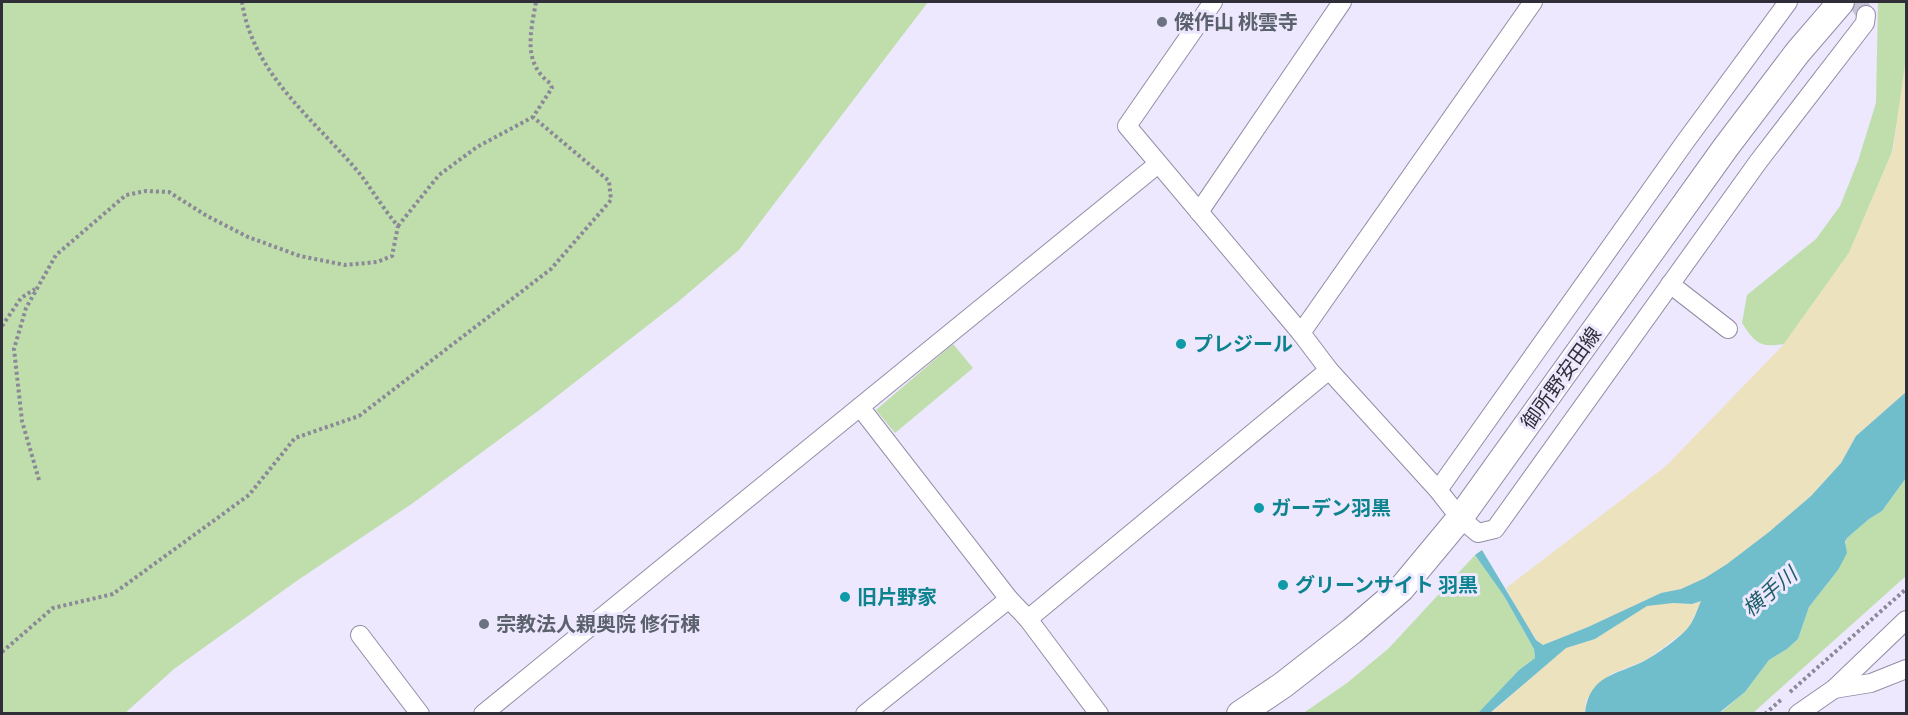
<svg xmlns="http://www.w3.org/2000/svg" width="1908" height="715" font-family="'Source Sans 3','Noto Sans JP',sans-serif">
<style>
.green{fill:#bfdeac}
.sand{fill:#ece2bd}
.water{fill:#70becc}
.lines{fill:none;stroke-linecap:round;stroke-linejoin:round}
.minor-tunnel{stroke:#c7c3d6;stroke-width:18;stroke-dasharray:18 9;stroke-linecap:butt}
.minor-casing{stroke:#938da6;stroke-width:20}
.secondary-casing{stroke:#938da6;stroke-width:28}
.path{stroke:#8b8898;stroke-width:4;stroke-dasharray:3 3;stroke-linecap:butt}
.minor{stroke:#fff;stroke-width:18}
.secondary{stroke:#fff;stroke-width:26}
.worship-dot{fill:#6b7280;stroke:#ede8fe;stroke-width:2}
.culture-dot{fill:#0f9aa8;stroke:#ede8fe;stroke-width:2}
.labels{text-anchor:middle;stroke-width:6;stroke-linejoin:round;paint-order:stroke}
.worship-label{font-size:20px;font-weight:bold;fill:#5b616d;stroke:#ede8fe;text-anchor:start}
.culture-label{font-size:20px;font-weight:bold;fill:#0d838f;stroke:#ede8fe;text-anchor:start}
.street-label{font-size:20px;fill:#302e38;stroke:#ede8fe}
.water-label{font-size:21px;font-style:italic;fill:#1d5e68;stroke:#ede8fe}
</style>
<rect width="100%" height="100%" fill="#ede8fe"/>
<g class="green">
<path d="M 2,2 L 928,2 L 739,250 L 679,301 L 538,411 L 413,503 L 298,580 L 174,669 L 124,714 L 2,713 Z"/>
<path d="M 1878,2 L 1906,2 L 1906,66 L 1892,152 L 1849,253 L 1784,344 C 1760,348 1755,343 1742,323 L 1747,295 L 1816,239 L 1840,206 L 1858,161 L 1876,103 Z"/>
<path d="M 953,344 L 973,368 L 895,433 L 876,410 Z"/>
<path d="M 1906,478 L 1906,576 L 1753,713 L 1719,714 L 1745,692 L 1769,660 L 1787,649 L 1798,639 L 1809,607 L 1838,570 L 1847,538 L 1869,519 L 1882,511 Z"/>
<path d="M 1475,555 L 1504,596 L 1534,649 L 1535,658 L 1519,670 L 1478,713 L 1302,714 L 1347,683 L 1389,648 Z"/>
</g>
<g class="sand">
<path d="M 1906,57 L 1906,392 L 1856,436 L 1841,463 L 1811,496 L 1769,532 L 1727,564 L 1705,578 L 1681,589 L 1661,593 L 1588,627 L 1543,645 L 1540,644 L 1523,620 L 1506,588 L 1666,466 L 1784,344 L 1849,253 L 1893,150 Z"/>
<path d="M 1702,600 L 1688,629 L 1646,660 L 1611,674 L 1586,700 L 1585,713 L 1490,714 L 1566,647 L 1595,639 L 1647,605 L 1673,603 L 1691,604 Z"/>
</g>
<path class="water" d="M 1906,392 L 1906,478 L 1882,511 L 1869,519 L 1847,538 L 1845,542 L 1847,553 L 1838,570 L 1809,607 L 1798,639 L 1787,649 L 1769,660 L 1745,692 L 1719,713 L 1585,713 C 1589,674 1618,675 1646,660 C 1657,654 1679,638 1687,629 C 1693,623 1698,608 1701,601 L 1692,604 L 1673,603 L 1647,606 L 1595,639 L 1566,648 L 1490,713 L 1478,713 L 1519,670 L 1535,658 L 1534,649 L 1504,596 L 1475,555 L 1482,550 L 1536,640 L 1543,645 L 1588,627 L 1661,593 L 1681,589 L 1705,578 L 1727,564 L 1769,532 L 1811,496 L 1841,463 L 1856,436 Z"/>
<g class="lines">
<path class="minor-tunnel" d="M 1857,2 L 1866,15"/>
<g class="minor-casing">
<g id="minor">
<path d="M 1213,2 L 1127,126 L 1301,333 L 1329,370 L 1438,490 L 1460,518 L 1478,533 L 1495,529 L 1758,162 L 1865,23 L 1866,15"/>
<path d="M 1199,212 L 1342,2"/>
<path d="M 1670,284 L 1728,329"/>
<path d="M 1301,333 L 1533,2"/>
<path d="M 860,407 L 1009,599 L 1028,619 L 1099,714"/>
<path d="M 1438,490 L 1685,142 L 1788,2"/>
<path d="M 1028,619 L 1329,370"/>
<path d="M 360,635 L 420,714"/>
<path d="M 1834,689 L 1871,683 L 1906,669"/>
<path d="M 483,714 L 1158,164"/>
<path d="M 865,714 L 1009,599"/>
<path d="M 1798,714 L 1834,689 L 1906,620"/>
</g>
</g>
<g class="secondary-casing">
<path id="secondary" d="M 1240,714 L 1283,685 L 1352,631 L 1401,589 L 1460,518 L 1726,147 L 1798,52 L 1841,2"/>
</g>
<g class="path">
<path d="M 398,226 L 439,175 L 477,147 L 533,117"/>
<path d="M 2,326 L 21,298 L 35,289"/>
<path d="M 39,480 L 22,421 L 14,349 L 26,308 L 56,255 L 126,195 L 146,191 L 169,192 L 207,216 L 248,237 L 300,256 L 345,265 L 377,262 L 392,256 L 398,226 C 384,210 373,191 360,174 C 315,120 253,75 242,2"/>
<path d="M 2,652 L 53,608 L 113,594 L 249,495 L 295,438 L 359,416 L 551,269 L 611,200 L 609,181 L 533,117 L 552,88 L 550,83 C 522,63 531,31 536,2"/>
<path d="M 1790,692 L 1906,589"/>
<path d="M 1765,714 L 1782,699"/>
</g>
<use href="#minor" class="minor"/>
<use href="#secondary" class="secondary"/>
</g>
<g class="worship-dot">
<circle cx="1162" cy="22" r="6"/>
<circle cx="484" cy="624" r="6"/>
</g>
<g class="culture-dot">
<circle cx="1181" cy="344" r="6"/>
<circle cx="1259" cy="508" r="6"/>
<circle cx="1283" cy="585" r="6"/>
<circle cx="845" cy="597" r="6"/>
</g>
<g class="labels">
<g class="worship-label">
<text x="1174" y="29">傑作山 桃雲寺</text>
<text x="496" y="631">宗教法人親奥院 修行棟</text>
</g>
<g class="culture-label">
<text x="1193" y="351">プレジール</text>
<text x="1271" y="515">ガーデン羽黒</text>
<text x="1295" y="592">グリーンサイト 羽黒</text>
<text x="857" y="604">旧片野家</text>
</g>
<g class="street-label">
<text transform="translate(1561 378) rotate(-54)" y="7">御所野安田線</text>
</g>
<g class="water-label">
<text transform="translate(1770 592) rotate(-40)" y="7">横手川</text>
</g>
</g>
<rect width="1908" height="715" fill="none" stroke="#302e38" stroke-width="6"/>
</svg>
